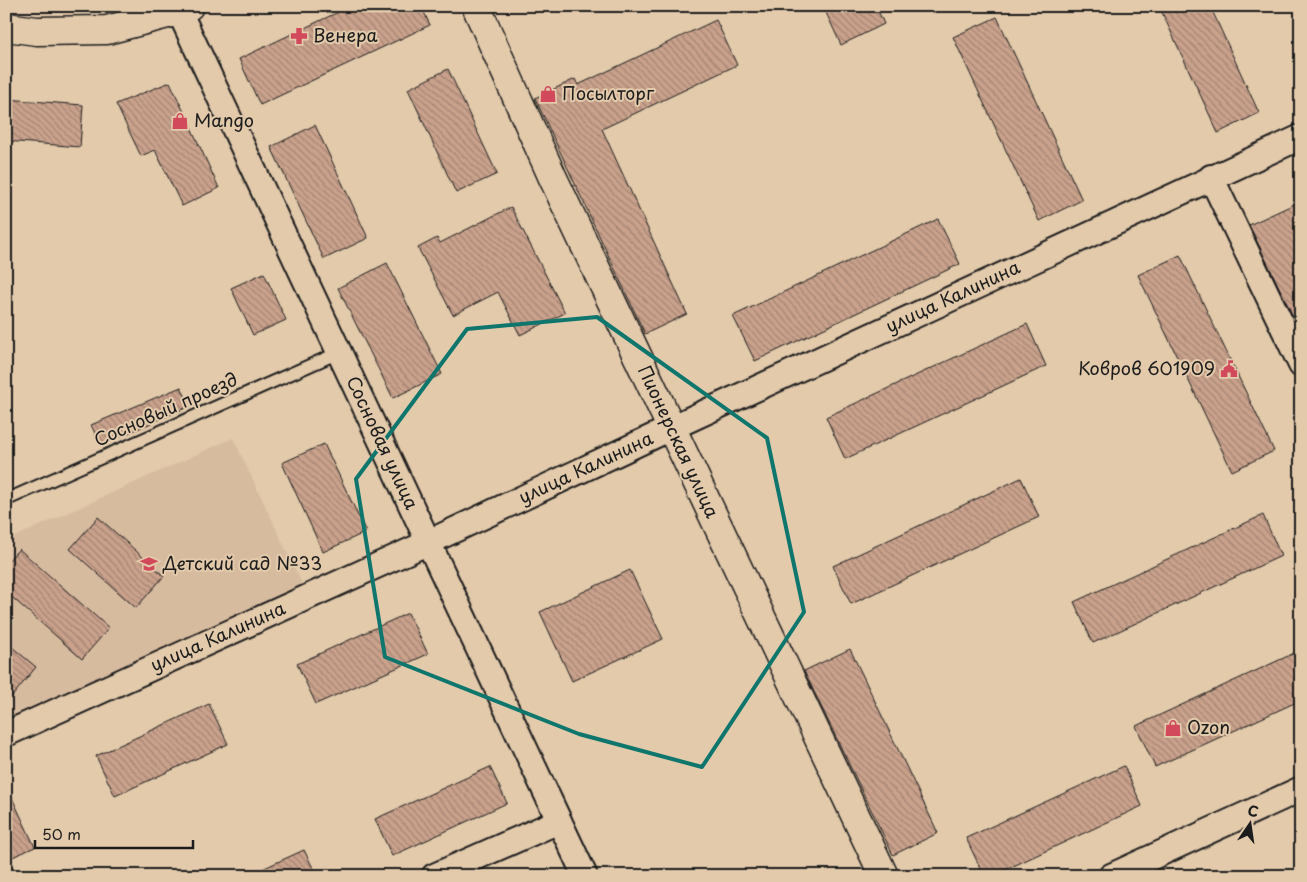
<svg xmlns="http://www.w3.org/2000/svg" width="1307" height="882" font-family="'Playpen Sans',sans-serif">
<style>
.built{fill:#d7bb9f}
.building{fill:url(#building-back-hatch);stroke:#1c1c1c}
.lines{fill:none;stroke-linecap:round;stroke-linejoin:round}
.lane-casing{stroke:#1c1c1c;stroke-width:15}
.street-casing{stroke:#1c1c1c;stroke-width:28}
.secondary-casing{stroke:#1c1c1c;stroke-width:31}
.lane{stroke:#e2caab;stroke-width:11}
.street{stroke:#e2caab;stroke-width:24}
.secondary{stroke:#e2caab;stroke-width:28}
.marked{fill:none;stroke:#0f766e;stroke-width:4;stroke-linejoin:round}
.labels{text-anchor:middle;stroke-width:4;stroke-linejoin:round;paint-order:stroke}
.poi-label{font-size:18px;fill:#1c1c1c;stroke:#e2caab;text-anchor:start}
.street-label{font-size:18px;fill:#1c1c1c;stroke:#e2caab}
</style>
<defs>
<pattern id="building-back-hatch" width="6" height="6" patternUnits="userSpaceOnUse" patternTransform="scale(1.25)"><rect width="6" height="6" fill="#caa28c"/><path d="M-1 5l2 2M0 0l6 6M5-1l2 2" fill="none" stroke="#a38372"/></pattern>
</defs>
<rect width="100%" height="100%" fill="#e2caab"/>
<filter id="ink" filterUnits="userSpaceOnUse"><feTurbulence type="fractalNoise" baseFrequency=".02" numOctaves="2"/><feDisplacementMap in="SourceGraphic" scale="10" xChannelSelector="R" yChannelSelector="G"/><feConvolveMatrix kernelMatrix="1 2 1 2 8 2 1 2 1" color-interpolation-filters="sRGB"/></filter>
<g filter="url(#ink)">
<path class="built" d="M 233,438 L 304,588 L 6,723 L 6,541 Z"/>
<g class="building">
<path d="M 351,6 L 421,6 L 430,25 L 260,105 L 239,59 Z"/>
<path d="M 823,6 L 876,6 L 884,24 L 841,45 Z"/>
<path d="M 1159,6 L 1210,6 L 1259,113 L 1218,133 Z"/>
<path d="M 997,17 L 1082,200 L 1039,221 L 953,37 Z"/>
<path d="M 716,20 L 737,65 L 602,129 L 687,314 L 645,334 L 535,98 L 575,79 L 578,85 Z"/>
<path d="M 448,69 L 497,174 L 456,193 L 408,89 Z"/>
<path d="M 170,82 L 219,188 L 182,206 L 155,150 L 141,156 L 116,104 Z"/>
<path d="M 6,99 L 83,105 L 80,147 L 6,141 Z"/>
<path d="M 315,125 L 368,238 L 324,259 L 271,147 Z"/>
<path d="M 1301,201 L 1301,333 L 1249,225 Z"/>
<path d="M 511,207 L 565,313 L 520,335 L 498,292 L 453,315 L 418,248 L 437,238 L 440,243 Z"/>
<path d="M 938,219 L 960,264 L 755,361 L 733,316 Z"/>
<path d="M 1180,255 L 1274,451 L 1232,471 L 1138,275 Z"/>
<path d="M 387,263 L 442,374 L 393,398 L 338,288 Z"/>
<path d="M 264,273 L 286,320 L 253,335 L 231,288 Z"/>
<path d="M 1027,324 L 1046,366 L 845,459 L 826,417 Z"/>
<path d="M 181,387 L 190,406 L 101,445 L 91,425 Z"/>
<path d="M 324,444 L 366,532 L 323,552 L 282,463 Z"/>
<path d="M 1021,478 L 1039,517 L 851,604 L 833,566 Z"/>
<path d="M 1263,515 L 1281,556 L 1093,643 L 1074,602 Z"/>
<path d="M 98,517 L 164,576 L 136,608 L 70,549 Z"/>
<path d="M 19,549 L 109,628 L 82,659 L 6,592 L 6,563 Z"/>
<path d="M 630,570 L 663,639 L 572,681 L 540,612 Z"/>
<path d="M 408,613 L 428,654 L 316,704 L 297,664 Z"/>
<path d="M 6,642 L 36,667 L 6,704 Z"/>
<path d="M 850,649 L 938,833 L 893,855 L 804,671 Z"/>
<path d="M 1301,650 L 1301,700 L 1155,767 L 1136,726 Z"/>
<path d="M 209,704 L 228,744 L 115,796 L 96,756 Z"/>
<path d="M 1124,766 L 1142,806 L 992,876 L 984,876 L 966,838 Z"/>
<path d="M 490,767 L 507,803 L 392,856 L 375,819 Z"/>
<path d="M 6,785 L 35,847 L 6,860 Z"/>
<path d="M 304,850 L 317,876 L 247,876 Z"/>
</g>
<g class="lines">
<g class="lane-casing">
<path id="lane" d="M 6,500 L 340,352"/>
</g>
<g class="street-casing">
<g id="street">
<path d="M 179,11 L 585,876"/>
<path d="M 1211,177 L 1301,365"/>
<path d="M 6,734 L 429,542 L 671,428 L 1301,137"/>
<path d="M 434,876 L 559,821"/>
<path d="M 1111,876 L 1301,789"/>
</g>
</g>
<g class="secondary-casing">
<g id="secondary">
<path d="M 476,6 L 553,178 L 884,876"/>
<path d="M 6,27 L 37,31 L 107,30 L 179,11 L 189,6"/>
</g>
</g>
<use href="#lane" class="lane"/>
<use href="#street" class="street"/>
<use href="#secondary" class="secondary"/>
</g>
</g>
<path class="marked" d="M 597,317 L 767,438 L 804,612 L 702,767 L 579,734 L 385,657 L 356,479 L 467,329 Z"/>
<defs>
<g id="pharmacy-bare" transform="scale(1.35)"><path d="M-2-6h4v4h4v4h-4v4h-4v-4h-4v-4h4Z" fill="#d1495b" stroke="#e2caab" stroke-width="2.5" paint-order="stroke"/></g>
<g id="shop-bare" transform="scale(1.35)"><path d="M-5-2.5h2.3a2.7 3.5 0 0 1 5.4 0H5L5.5 6h-11ZM-1.5-2.5h3a1.5 2.3 0 0 0-3 0Z" fill="#d1495b" stroke="#e2caab" stroke-width="2.5" paint-order="stroke"/></g>
<g id="civic-bare" transform="scale(1.35)"><path d="M-.6-6.5H3V-4.5H.6V-3L4-1V1h2V6H-6V1h2V-1L-.6-3ZM-1.2 2.5V6h2.4V2.5Z" fill="#d1495b" stroke="#e2caab" stroke-width="2.5" paint-order="stroke"/></g>
<g id="school-bare" transform="scale(1.35)"><path d="M0-5L7-2L0 1L-7-2ZM-4 1L0 2.5L4 1V4Q0 6-4 4Z" fill="#d1495b" stroke="#e2caab" stroke-width="2.5" paint-order="stroke"/></g>
</defs>
<g fill-rule="evenodd">
<use href="#pharmacy-bare" x="299" y="36"/>
<use href="#shop-bare" x="548" y="94"/>
<use href="#shop-bare" x="180" y="121"/>
<use href="#civic-bare" x="1229" y="369"/>
<use href="#school-bare" x="149" y="564"/>
<use href="#shop-bare" x="1173" y="728"/>
</g>
<g class="labels">
<g class="poi-label">
<text x="313" y="42">Венера</text>
<text x="562" y="100">Посылторг</text>
<text x="194" y="127">Mango</text>
<text x="1215" y="375" text-anchor="end">Ковров 601909</text>
<text x="163" y="570">Детский сад №33</text>
<text x="1187" y="734">Ozon</text>
</g>
<g class="street-label">
<text transform="translate(953 297) rotate(-25)" y="6">улица Калинина</text>
<text transform="translate(166 410) rotate(-24)" y="6">Сосновый проезд</text>
<text transform="translate(678 442) rotate(65)" y="6">Пионерская улица</text>
<text transform="translate(382 443) rotate(65)" y="6">Сосновая улица</text>
<text transform="translate(586 468) rotate(-25)" y="6">улица Калинина</text>
<text transform="translate(218 637) rotate(-24)" y="6">улица Калинина</text>
</g>
</g>
<rect width="1307" height="882" fill="none" stroke="#e2caab" stroke-width="25"/>
<rect x="12" y="12" width="1282" height="857" fill="none" stroke="#1c1c1c" stroke-width="2" filter="url(#ink)"/>
<g transform="translate(1250 824) rotate(13)" stroke="#e2caab" stroke-width="4" paint-order="stroke">
<path d="M0-4L9 19L0 12L-9 19Z" fill="#1c1c1c"/>
<text y="-8" font-size="14" font-weight="bold" text-anchor="middle" fill="#1c1c1c">С</text>
</g>
<path d="M35 840v8h158v-8" fill="none" stroke="#1c1c1c" stroke-width="2.5"/>
<text x="42" y="840" font-size="15" fill="#1c1c1c" stroke="#e2caab" stroke-width="4" paint-order="stroke">50 m</text>
</svg>
